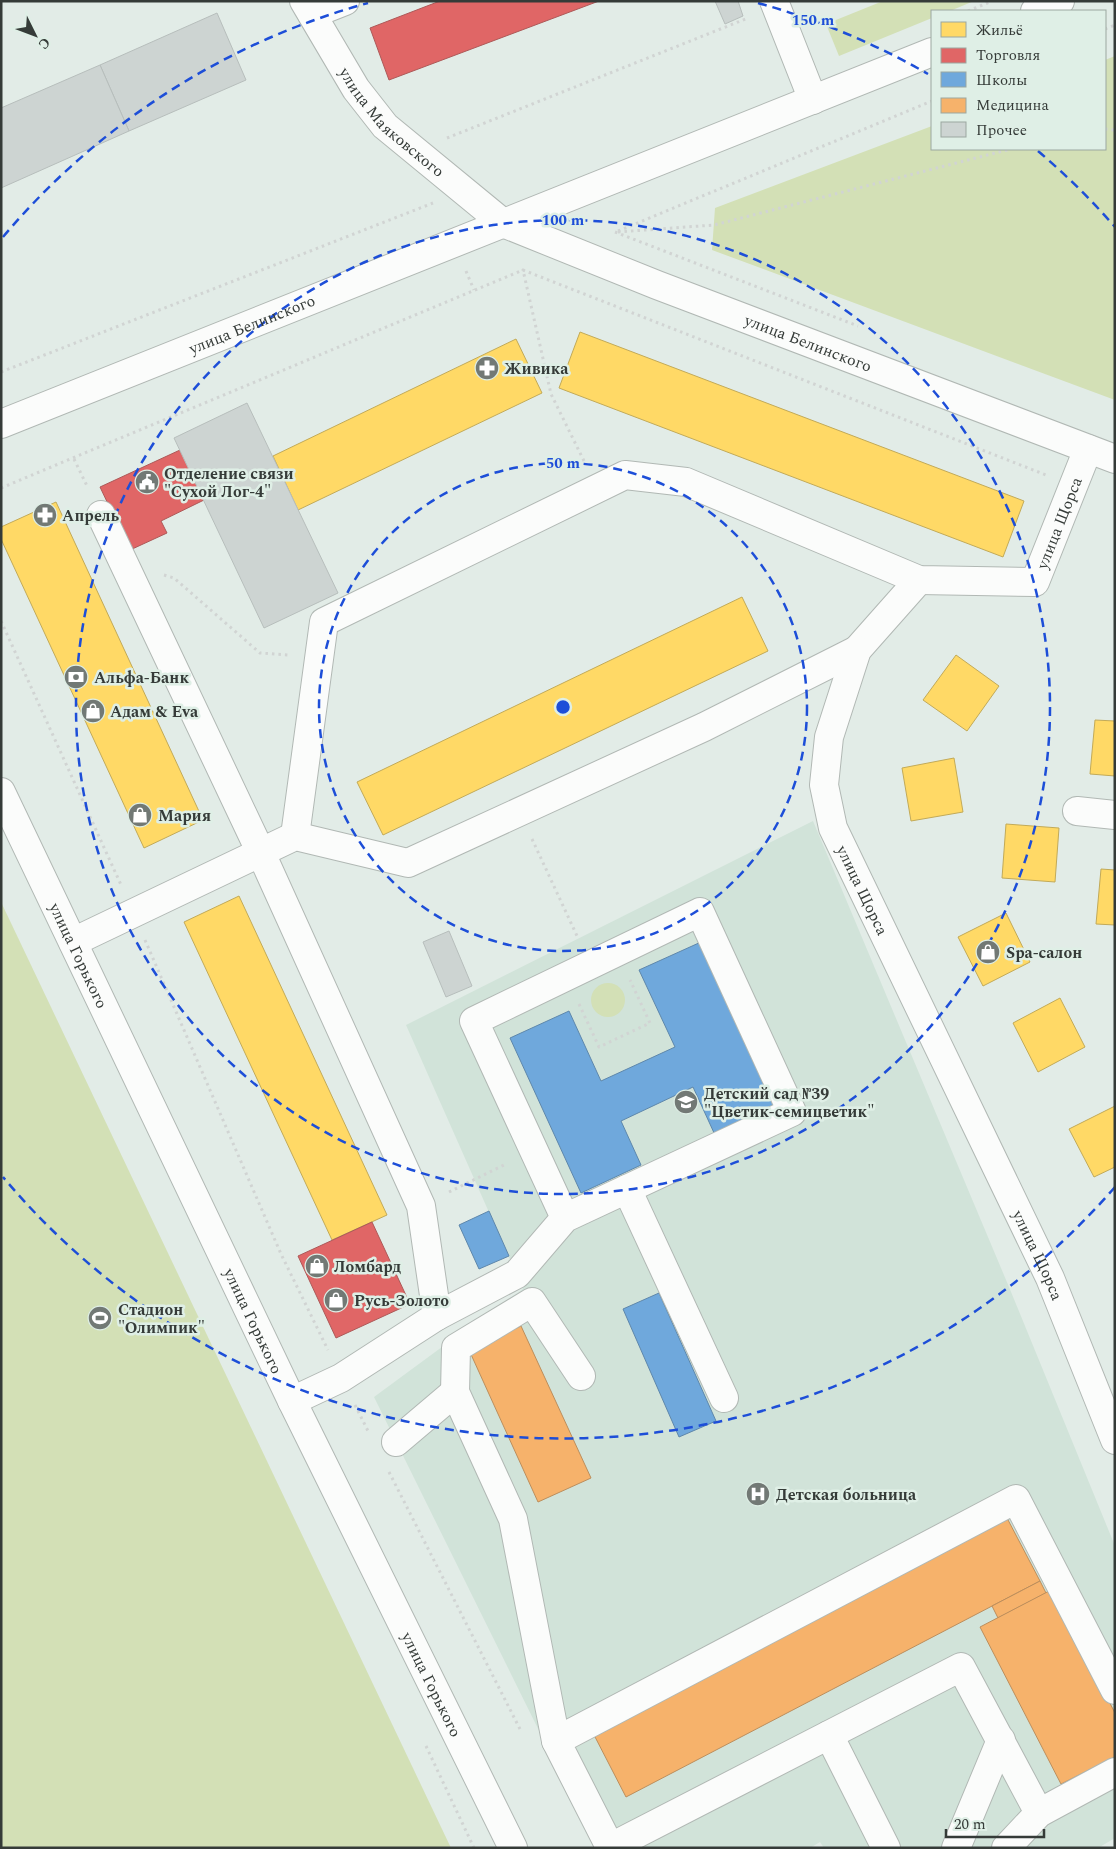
<svg xmlns="http://www.w3.org/2000/svg" width="1116" height="1849" font-family="Spectral,serif">
<style>
.built{fill:#d1e3d9}
.green{fill:#d3e0b6}
.homes{fill:#ffd966;stroke:#c2aa58}
.shops{fill:#e06666;stroke:#ad5958}
.schools{fill:#6fa8dc;stroke:#5e87ab}
.health{fill:#f6b26b;stroke:#bc8e5c}
.building{fill:#cdd4d2;stroke:#b7bebc}
.lines{fill:none;stroke-linecap:round;stroke-linejoin:round}
.minor-casing{stroke:#b1b8b4;stroke-width:30}
.major-casing{stroke:#b1b8b4;stroke-width:30}
.path{stroke:#d1d4d3;stroke-width:3;stroke-dasharray:2.5 4;stroke-linecap:butt}
.minor{stroke:#fbfcfb;stroke-width:28}
.major{stroke:#fbfcfb;stroke-width:28}
.ring{fill:none;stroke:#1d4ed8;stroke-width:2.5;stroke-dasharray:9 6}
.labels{text-anchor:middle;stroke-width:5;stroke-linejoin:round;paint-order:stroke}
.street-label{font-size:16px;fill:#353b38;stroke:#dfefe6}
.poi-label{font-size:16px;font-weight:bold;fill:#353b38;stroke:#dfefe6;text-anchor:start}
.centre{fill:#1d4ed8;stroke:#dfefe6;stroke-width:2.5}
.ring-label{font-size:15px;text-anchor:middle;font-weight:bold;fill:#1d4ed8;stroke:#dfefe6;stroke-width:5;stroke-linejoin:round;paint-order:stroke}
</style>
<rect width="100%" height="100%" fill="#e2ece7"/>
<path class="built" d="M 813,821 L 1009,1287 L 1115,1546 L 1115,1838 L 1098,1848 L 824,1848 L 820,1842 L 810,1848 L 597,1848 L 374,1397 L 480,1319 L 523,1289 L 406,1025 Z"/>
<g class="green">
<path d="M 883,1 L 974,1 L 950,11 L 932,11 L 932,18 L 839,56 L 826,24 Z"/>
<path d="M 1115,56 L 1115,400 L 712,250 L 715,208 L 932,126 L 932,149 L 1105,149 L 1105,60 Z"/>
<path d="M 1,902 L 451,1848 L 1,1848 Z"/>
<circle cx="608" cy="1000" r="17"/>
</g>
<g class="homes">
<path d="M 580,332 L 1024,501 L 1003,557 L 559,388 Z"/>
<path d="M 516,339 L 542,393 L 298,510 L 273,456 Z"/>
<path d="M 56,502 L 203,820 L 144,848 L 1,539 L 1,527 Z"/>
<path d="M 742,597 L 768,651 L 383,835 L 357,782 Z"/>
<path d="M 956,655 L 999,686 L 967,731 L 923,700 Z"/>
<path d="M 1095,720 L 1115,721 L 1115,776 L 1090,774 Z"/>
<path d="M 954,758 L 963,812 L 911,821 L 902,768 Z"/>
<path d="M 1006,824 L 1059,828 L 1055,882 L 1002,878 Z"/>
<path d="M 1101,869 L 1115,870 L 1115,925 L 1096,924 Z"/>
<path d="M 239,896 L 387,1215 L 332,1240 L 184,922 Z"/>
<path d="M 1006,913 L 1030,962 L 983,986 L 958,937 Z"/>
<path d="M 1060,998 L 1085,1047 L 1038,1072 L 1013,1023 Z"/>
<path d="M 1115,1106 L 1115,1167 L 1094,1177 L 1069,1129 Z"/>
</g>
<g class="shops">
<path d="M 440,1 L 599,1 L 389,80 L 370,28 Z"/>
<path d="M 180,450 L 204,500 L 161,521 L 167,533 L 130,550 L 100,487 Z"/>
<path d="M 372,1222 L 410,1304 L 336,1338 L 298,1256 Z"/>
</g>
<g class="schools">
<path d="M 701,942 L 777,1107 L 715,1135 L 693,1087 L 621,1121 L 641,1165 L 581,1193 L 510,1038 L 569,1011 L 601,1081 L 675,1047 L 639,970 Z"/>
<path d="M 489,1211 L 509,1256 L 479,1269 L 459,1225 Z"/>
<path d="M 659,1293 L 716,1421 L 679,1437 L 623,1309 Z"/>
</g>
<g class="health">
<path d="M 521,1326 L 591,1478 L 538,1502 L 469,1350 Z"/>
<path d="M 1007,1518 L 1040,1581 L 626,1797 L 593,1733 Z"/>
<path d="M 1040,1581 L 1046,1593 L 998,1618 L 992,1606 Z"/>
<path d="M 1051,1590 L 1115,1713 L 1115,1757 L 1061,1784 L 980,1627 Z"/>
</g>
<g class="building">
<path d="M 715,1 L 738,1 L 743,16 L 725,24 Z"/>
<path d="M 217,13 L 246,80 L 129,131 L 100,65 Z"/>
<path d="M 100,65 L 129,131 L 1,188 L 1,108 Z"/>
<path d="M 247,403 L 338,593 L 264,628 L 174,438 Z"/>
<path d="M 449,931 L 472,986 L 446,997 L 423,942 Z"/>
</g>
<g class="lines">
<g class="minor-casing">
<g id="minor">
<path id="s1" d="M 304,1 L 356,89 L 385,126 L 503,223 L 657,285 L 1115,459"/>
<path d="M 774,1 L 813,100"/>
<path d="M 312,14 L 345,1"/>
<path d="M 101,515 L 261,853 L 421,1206 L 437,1316 L 341,1378 L 292,1401"/>
<path id="s2" d="M 919,580 L 857,650 L 829,737 L 824,785 L 833,828 L 1050,1278 L 1115,1440"/>
<path id="s3" d="M 1,792 L 292,1401 L 513,1848"/>
<path d="M 1077,811 L 1115,815"/>
<path id="s4" d="M 295,836 L 324,622 L 625,475 L 686,482 L 919,580 L 1035,582 L 1088,449"/>
<path d="M 73,942 L 295,836 L 408,863 L 704,727 L 857,650"/>
<path d="M 627,1189 L 724,1398"/>
<path d="M 437,1316 L 517,1274 L 565,1218 L 792,1112 L 700,912 L 474,1021 L 565,1218"/>
<path d="M 396,1442 L 455,1392"/>
<path d="M 829,1735 L 886,1848"/>
<path d="M 556,1741 L 513,1519 L 455,1392 L 456,1348 L 532,1302 L 581,1376"/>
<path d="M 610,1847 L 556,1741 L 1016,1499 L 1115,1690"/>
<path d="M 609,1848 L 961,1667 L 1039,1813"/>
<path d="M 956,1848 L 1001,1740"/>
<path d="M 1006,1848 L 1039,1813 L 1115,1772"/>
</g>
</g>
<g class="major-casing">
<g id="major">
<path d="M 1035,11 L 1060,1"/>
<path id="s5" d="M 1,424 L 932,52"/>
</g>
</g>
<g class="path">
<path d="M 968,11 L 992,1"/>
<path d="M 1105,29 L 1115,25"/>
<path d="M 1105,129 L 1115,130"/>
<path d="M 447,138 L 748,18"/>
<path d="M 618,231 L 932,101"/>
<path d="M 615,232 L 858,326"/>
<path d="M 618,232 L 714,225 L 1011,149"/>
<path d="M 466,271 L 474,290"/>
<path d="M 1,372 L 433,203"/>
<path d="M 74,459 L 88,488"/>
<path d="M 584,461 L 551,394 L 523,270 L 1046,475"/>
<path d="M 1,488 L 523,270"/>
<path d="M 164,575 L 174,578 L 260,653 L 289,655"/>
<path d="M 1,621 L 122,887"/>
<path d="M 532,839 L 578,938"/>
<path d="M 145,940 L 281,1254 L 328,1350"/>
<path d="M 579,1004 L 599,1047 L 650,1023 L 630,980"/>
<path d="M 449,1192 L 506,1164"/>
<path d="M 355,1405 L 368,1431"/>
<path d="M 389,1472 L 521,1731"/>
<path d="M 426,1746 L 474,1848"/>
</g>
<use href="#minor" class="minor"/>
<use href="#major" class="major"/>
</g>
<g class="ring">
<circle cx="563" cy="707" r="244"/>
<circle cx="563" cy="707" r="487"/>
<path d="M1115 1187A731 731 0 0 1 3 1177M3 237A731 731 0 0 1 368 3M758 3A731 731 0 0 1 928 74M1038 151A731 731 0 0 1 1115 227"/>
</g>
<defs>
<g id="pharmacy-disc" transform="scale(1.25)"><circle r="9.5" fill="#727975" stroke="#dfefe6"/><path d="M-2-6h4v4h4v4h-4v4h-4v-4h-4v-4h4Z" fill="#fff"/></g>
<g id="civic-disc" transform="scale(1.25)"><circle r="9.5" fill="#727975" stroke="#dfefe6"/><path d="M-.6-6.5H3V-4.5H.6V-3L4-1V1h2V6H-6V1h2V-1L-.6-3ZM-1.2 2.5V6h2.4V2.5Z" fill="#fff"/></g>
<g id="bank-disc" transform="scale(1.25)"><circle r="9.5" fill="#727975" stroke="#dfefe6"/><path d="M-6-4H6V4H-6ZM0-2.3a2.3 2.3 0 1 0 0 4.6a2.3 2.3 0 1 0 0-4.6Z" fill="#fff"/></g>
<g id="shop-disc" transform="scale(1.25)"><circle r="9.5" fill="#727975" stroke="#dfefe6"/><path d="M-5-2.5h2.3a2.7 3.5 0 0 1 5.4 0H5L5.5 6h-11ZM-1.5-2.5h3a1.5 2.3 0 0 0-3 0Z" fill="#fff"/></g>
<g id="school-disc" transform="scale(1.25)"><circle r="9.5" fill="#727975" stroke="#dfefe6"/><path d="M0-5L7-2L0 1L-7-2ZM-4 1L0 2.5L4 1V4Q0 6-4 4Z" fill="#fff"/></g>
<g id="stadium-disc" transform="scale(1.25)"><circle r="9.5" fill="#727975" stroke="#dfefe6"/><path d="M0-5a6.5 5 0 1 0 0 10a6.5 5 0 1 0 0-10ZM-3.5-1.8h7v3.6h-7Z" fill="#fff"/></g>
<g id="hospital-disc" transform="scale(1.25)"><circle r="9.5" fill="#727975" stroke="#dfefe6"/><path d="M-5-5h3v3.5h4V-5h3V5h-3V1.5h-4V5h-3Z" fill="#fff"/></g>
</defs>
<g fill-rule="evenodd">
<use href="#pharmacy-disc" x="487" y="368"/>
<use href="#civic-disc" x="147" y="482"/>
<use href="#pharmacy-disc" x="45" y="515"/>
<use href="#bank-disc" x="76" y="677"/>
<use href="#shop-disc" x="93" y="711"/>
<use href="#shop-disc" x="140" y="815"/>
<use href="#shop-disc" x="988" y="952"/>
<use href="#school-disc" x="686" y="1102"/>
<use href="#shop-disc" x="317" y="1266"/>
<use href="#shop-disc" x="336" y="1300"/>
<use href="#stadium-disc" x="100" y="1318"/>
<use href="#hospital-disc" x="758" y="1494"/>
</g>
<g class="labels">
<g class="street-label">
<text dy="6" stroke="none"><textPath href="#s1" startOffset="151">улица Маяковского</textPath></text>
<text dy="6" stroke="none"><textPath href="#s5" startOffset="270">улица Белинского</textPath></text>
<text dy="6" stroke="none"><textPath href="#s1" startOffset="630">улица Белинского</textPath></text>
<text dy="6" stroke="none"><textPath href="#s4" startOffset="1045">улица Щорса</textPath></text>
<text dy="6" stroke="none"><textPath href="#s2" startOffset="346">улица Щорса</textPath></text>
<text dy="6" stroke="none"><textPath href="#s3" startOffset="181">улица Горького</textPath></text>
<text dy="6" stroke="none"><textPath href="#s2" startOffset="751">улица Щорса</textPath></text>
<text dy="6" stroke="none"><textPath href="#s3" startOffset="586">улица Горького</textPath></text>
<text dy="6" stroke="none"><textPath href="#s3" startOffset="991">улица Горького</textPath></text>
</g>
<g class="poi-label">
<text x="504" y="374">Живика</text>
<text x="164" y="479">Отделение связи<tspan x="164" dy="18">"Сухой Лог-4"</tspan></text>
<text x="62" y="521">Апрель</text>
<text x="94" y="683">Альфа-Банк</text>
<text x="110" y="717">Адам &amp; Eva</text>
<text x="158" y="821">Мария</text>
<text x="1006" y="958">Spa-салон</text>
<text x="704" y="1099">Детский сад №39<tspan x="704" dy="18">"Цветик-семицветик"</tspan></text>
<text x="334" y="1272">Ломбард</text>
<text x="354" y="1306">Русь-Золото</text>
<text x="118" y="1315">Стадион<tspan x="118" dy="18">"Олимпик"</tspan></text>
<text x="776" y="1500">Детская больница</text>
</g>
</g>
<circle cx="563" cy="707" r="8" class="centre"/>
<g class="ring-label">
<text x="813" y="25">150 m</text>
<text x="563" y="225">100 m</text>
<text x="563" y="468">50 m</text>
</g>
<rect width="1116" height="1849" fill="none" stroke="#353b38" stroke-width="5"/>
<rect x="931" y="10" width="175" height="140" fill="#dfefe6" stroke="#9ba7a0"/>
<rect x="941" y="22" width="25" height="15" fill="#ffd966" stroke="#9ba7a0"/>
<text x="976" y="35" font-size="15" fill="#353b38">Жильё</text>
<rect x="941" y="48" width="25" height="15" fill="#e06666" stroke="#9ba7a0"/>
<text x="976" y="60" font-size="15" fill="#353b38">Торговля</text>
<rect x="941" y="72" width="25" height="15" fill="#6fa8dc" stroke="#9ba7a0"/>
<text x="976" y="85" font-size="15" fill="#353b38">Школы</text>
<rect x="941" y="98" width="25" height="15" fill="#f6b26b" stroke="#9ba7a0"/>
<text x="976" y="110" font-size="15" fill="#353b38">Медицина</text>
<rect x="941" y="122" width="25" height="15" fill="#cdd4d2" stroke="#9ba7a0"/>
<text x="976" y="135" font-size="15" fill="#353b38">Прочее</text>
<g transform="translate(35 35) rotate(132)" stroke="#dfefe6" stroke-width="4" paint-order="stroke">
<path d="M0-4L9 19L0 12L-9 19Z" fill="#353b38"/>
<text y="-8" font-size="14" font-weight="bold" text-anchor="middle" fill="#353b38">С</text>
</g>
<path d="M946 1829v8h98v-8" fill="none" stroke="#353b38" stroke-width="2.5"/>
<text x="954" y="1829" font-size="15" fill="#353b38" stroke="#dfefe6" stroke-width="4" paint-order="stroke">20 m</text>
</svg>
